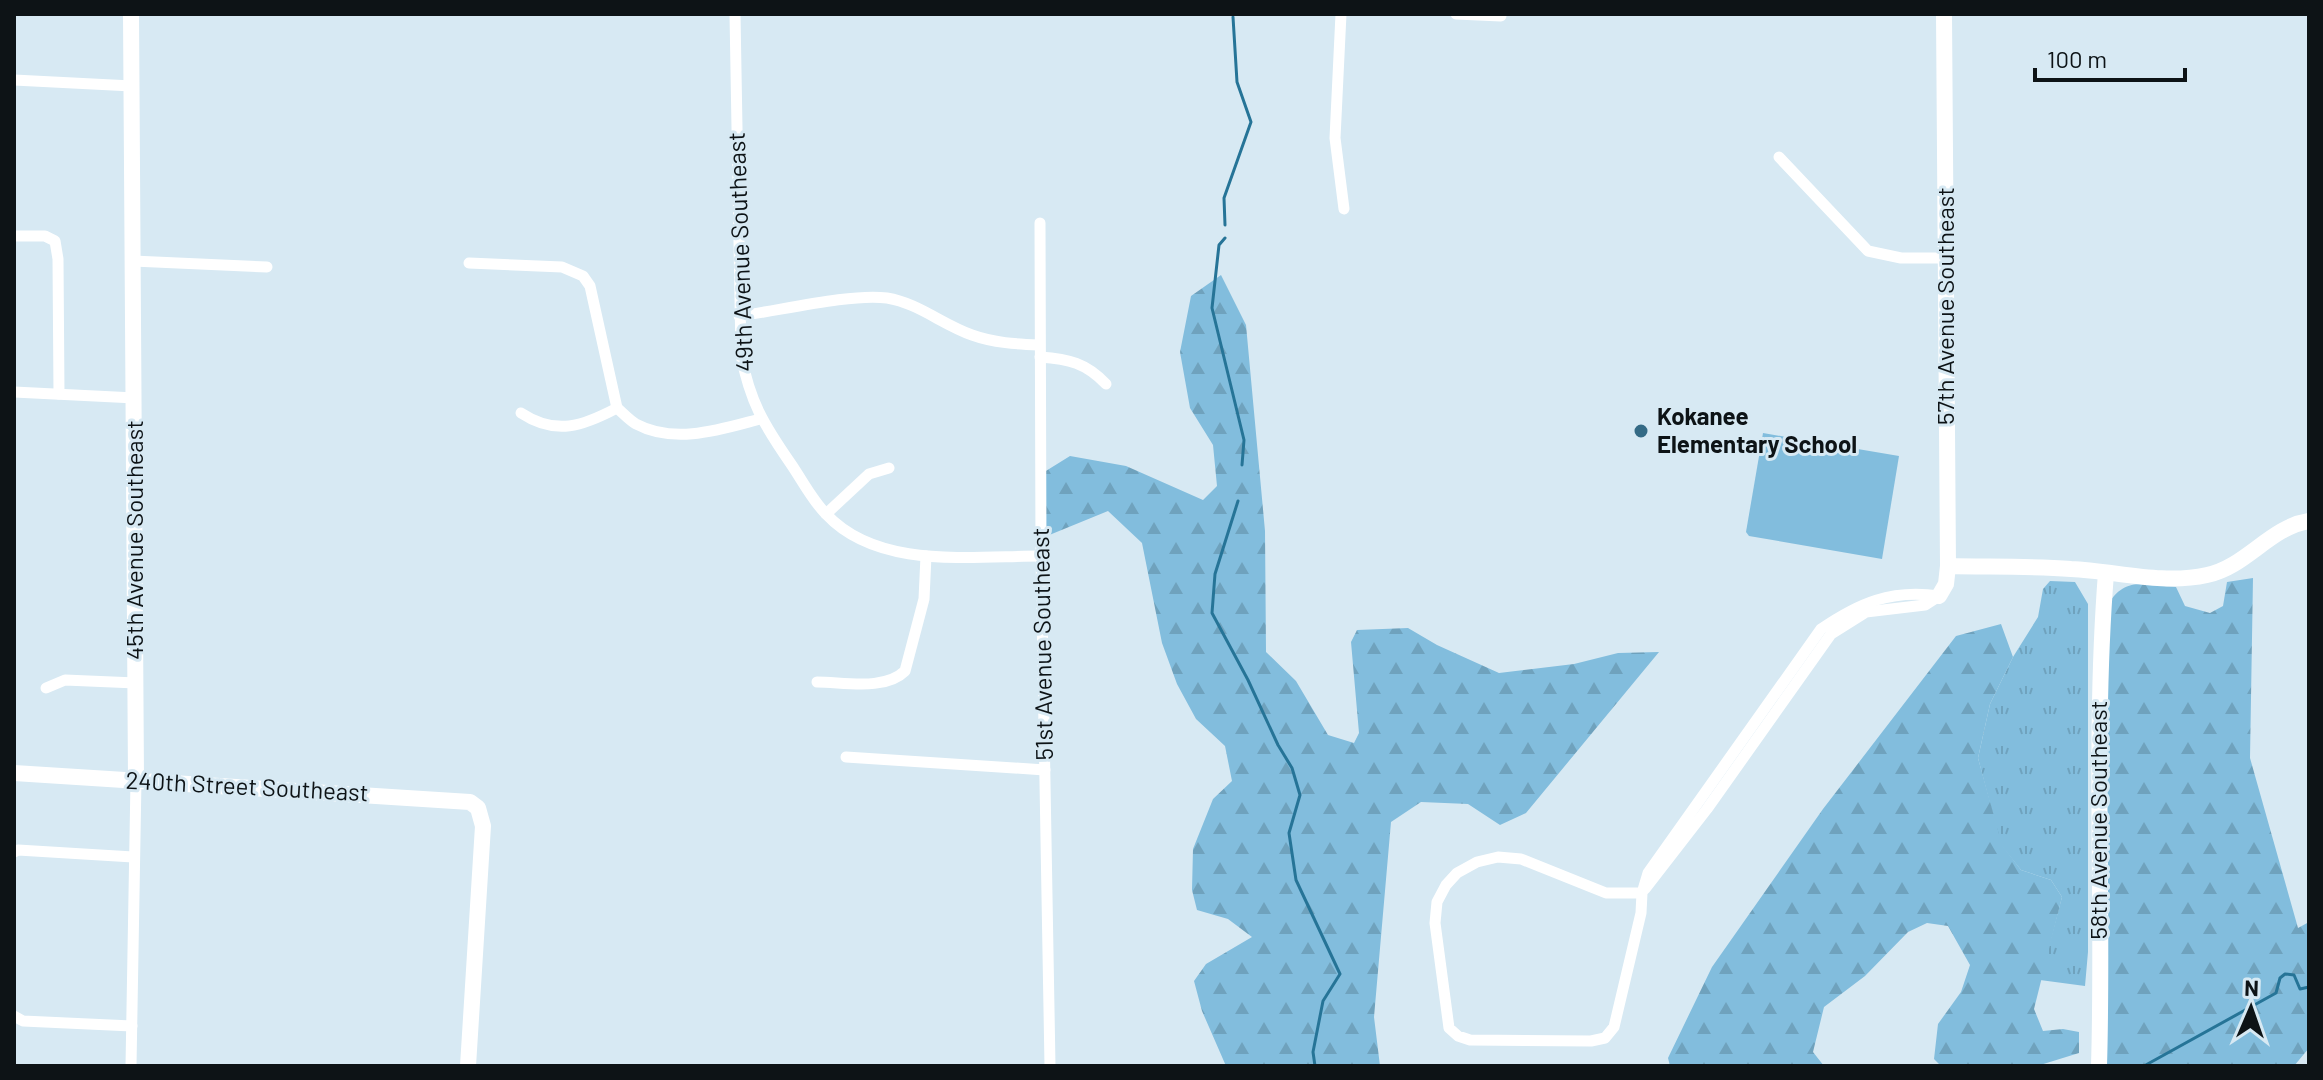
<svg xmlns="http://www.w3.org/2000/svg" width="2323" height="1080" font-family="Barlow,sans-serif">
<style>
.grass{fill:url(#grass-tufts)}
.forest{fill:url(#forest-firs)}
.pitch{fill:#82bddd}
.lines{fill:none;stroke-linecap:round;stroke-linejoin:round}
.stream{stroke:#267497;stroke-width:3}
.street{stroke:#fff;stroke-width:11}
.secondary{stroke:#fff;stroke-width:16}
.poi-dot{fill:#346a85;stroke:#d7e9f3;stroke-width:3}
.labels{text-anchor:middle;stroke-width:6;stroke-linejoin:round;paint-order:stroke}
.street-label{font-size:24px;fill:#0d1316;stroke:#d7e9f3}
.poi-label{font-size:24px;font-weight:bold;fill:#0d1316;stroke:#d7e9f3;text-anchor:start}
</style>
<defs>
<pattern id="grass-tufts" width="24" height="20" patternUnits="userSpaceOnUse" patternTransform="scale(2)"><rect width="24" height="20" fill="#82bddd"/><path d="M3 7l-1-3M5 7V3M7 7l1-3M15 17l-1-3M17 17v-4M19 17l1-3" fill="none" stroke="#6fa2bd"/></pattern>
<pattern id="forest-firs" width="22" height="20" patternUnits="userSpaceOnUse" patternTransform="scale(2)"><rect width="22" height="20" fill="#82bddd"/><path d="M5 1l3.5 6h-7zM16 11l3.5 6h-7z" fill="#6fa2bd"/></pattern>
</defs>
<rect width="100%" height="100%" fill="#d7e9f3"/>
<path class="grass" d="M 2050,581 L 2075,582 L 2088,604 L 2088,952 L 2085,986 L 2040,980 L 2062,897 L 2051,880 L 2021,870 L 2001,845 L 1978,758 L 1990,704 L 2013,657 L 2038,617 L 2043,589 Z"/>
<g class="forest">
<path d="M 1221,275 L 1246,325 L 1265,531 L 1266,652 L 1296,681 L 1328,735 L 1354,743 L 1359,733 L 1351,642 L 1357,630 L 1408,628 L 1437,645 L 1499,673 L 1574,664 L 1618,653 L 1659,652 L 1526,813 L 1500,825 L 1468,804 L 1421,802 L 1391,822 L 1374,1017 L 1380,1066 L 1226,1066 L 1202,1011 L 1194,981 L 1206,964 L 1252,937 L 1228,919 L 1197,910 L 1192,890 L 1193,849 L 1213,799 L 1232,781 L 1225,746 L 1196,719 L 1177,684 L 1162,643 L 1142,543 L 1108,511 L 1042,538 L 1041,474 L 1070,456 L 1126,466 L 1203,500 L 1217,486 L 1213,445 L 1190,408 L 1180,352 L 1191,296 Z"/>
<path d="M 2253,578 L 2250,758 L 2298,928 L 2309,922 L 2309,1048 L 2294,1066 L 2102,1066 L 2106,608 C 2124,575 2143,585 2176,587 L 2185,606 L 2210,613 L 2223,606 L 2227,582 Z"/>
<path d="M 2001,624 L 2013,657 L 1990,704 L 1978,758 L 2002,845 L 2021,870 L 2051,880 L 2062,897 L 2034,1009 L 2043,1031 L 2063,1029 L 2079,1032 L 2079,1053 L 2037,1066 L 1941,1066 L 1934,1059 L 1938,1024 L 1961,992 L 1970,965 L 1948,926 L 1927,923 L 1908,932 L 1865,976 L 1824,1007 L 1813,1052 L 1824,1066 L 1670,1066 L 1668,1058 L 1712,967 L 1823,809 L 1956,636 Z"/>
</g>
<path class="pitch" d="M 1763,433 L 1899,456 L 1882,559 L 1749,536 L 1746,532 Z"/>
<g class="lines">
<g class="stream">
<path d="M 1225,225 L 1224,198 L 1251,122 L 1237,82 L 1233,17"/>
<path d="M 1225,238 L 1219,245 L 1212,308 L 1244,440 L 1242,465"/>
<path d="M 1238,501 L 1215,574 L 1212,613 L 1248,680 L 1278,745 L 1292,768 L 1300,795 L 1289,833 L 1296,880 L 1340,974 L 1323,1001 L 1313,1052 L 1315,1066"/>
<path d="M 2144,1066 L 2276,993 L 2280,978 L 2285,974 L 2294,975 L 2300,989 L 2309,987"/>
</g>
<g class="street">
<path d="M 735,14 L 741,355 C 750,402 764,425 791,464 C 802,480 812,500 826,514 C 878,570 972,556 1041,556"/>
<path d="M 1341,14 L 1335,138 L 1344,209"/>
<path d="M 1456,14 L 1501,16"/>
<path d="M 14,80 L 132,86"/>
<path d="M 1779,157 L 1868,251 L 1901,258 L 1945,258"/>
<path d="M 1040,223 L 1041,556 L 1050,1066"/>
<path d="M 14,236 L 45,236 L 55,241 L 58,259 L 59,394"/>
<path d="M 133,261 L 267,267"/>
<path d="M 469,263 L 562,267 L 583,276 L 590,286 L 617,408"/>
<path d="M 739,316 C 778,311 851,293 887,298 C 918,303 943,325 972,335 C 994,343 1017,344 1039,345"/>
<path d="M 1040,357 C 1069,359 1086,363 1106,384"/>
<path d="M 14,392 L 135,398"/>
<path d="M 617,408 C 623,413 629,420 636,424 C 675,445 722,429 760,419"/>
<path d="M 521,413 C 556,436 583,426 617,408"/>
<path d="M 826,514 L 869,474 L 889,468"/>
<path d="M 817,682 C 844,682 885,691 905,671 L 924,599 L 926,556"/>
<path d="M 46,688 L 65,680 L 136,683"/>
<path d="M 846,757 L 1045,770"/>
<path d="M 14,852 L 18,850 L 133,857"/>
<path d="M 1645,889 L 1707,809 L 1831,634 L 1866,612 L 1925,605 L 1939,596"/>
<path d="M 1642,893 L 1606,893 L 1521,859 L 1498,857 L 1477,862 L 1457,873 L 1446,885 L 1437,902 L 1435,923 L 1449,1028 L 1458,1036 L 1470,1040 L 1591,1041 L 1605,1038 L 1614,1027 L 1641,913 L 1642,893 L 1648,873 L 1821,629 C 1859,603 1891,589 1939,596"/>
<path d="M 14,1016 L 23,1021 L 132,1026"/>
<path d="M 131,1066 L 136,780"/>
</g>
<g class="secondary">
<path d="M 131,14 L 136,780"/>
<path d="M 1948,566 C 1989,567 2030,566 2071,569 C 2116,571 2162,585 2207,575 C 2246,567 2270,527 2309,521"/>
<path d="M 1939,596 L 1946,584 L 1948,566 L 1944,14"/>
<path d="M 14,773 L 470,802 L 478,808 L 483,826 L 468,1066"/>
<path d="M 2099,1066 C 2104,902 2093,738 2106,573"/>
</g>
</g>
<circle class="poi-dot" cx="1641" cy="431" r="8"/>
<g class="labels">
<g class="street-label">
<text transform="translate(741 252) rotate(-92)" y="8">49th Avenue Southeast</text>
<text transform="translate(1946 306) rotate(-90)" y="8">57th Avenue Southeast</text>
<text transform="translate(135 540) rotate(-90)" y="8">45th Avenue Southeast</text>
<text transform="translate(1043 644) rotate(-91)" y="8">51st Avenue Southeast</text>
<text transform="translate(247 787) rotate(3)" y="8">240th Street Southeast</text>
<text transform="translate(2099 820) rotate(-90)" y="8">58th Avenue Southeast</text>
</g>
<g class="poi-label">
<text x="1657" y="425">Kokanee<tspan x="1657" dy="28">Elementary School</tspan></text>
</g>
</g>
<rect width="2323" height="1080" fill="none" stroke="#0d1316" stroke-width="32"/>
<g transform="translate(2251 1008) rotate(2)" stroke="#d7e9f3" stroke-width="6" paint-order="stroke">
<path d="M0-6L14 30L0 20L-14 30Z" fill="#0d1316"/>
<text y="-12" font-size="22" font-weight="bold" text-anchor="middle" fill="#0d1316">N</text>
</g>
<path d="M2035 68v12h150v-12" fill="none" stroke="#0d1316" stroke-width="4"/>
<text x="2047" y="68" font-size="24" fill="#0d1316" stroke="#d7e9f3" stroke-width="6" paint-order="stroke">100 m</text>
</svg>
